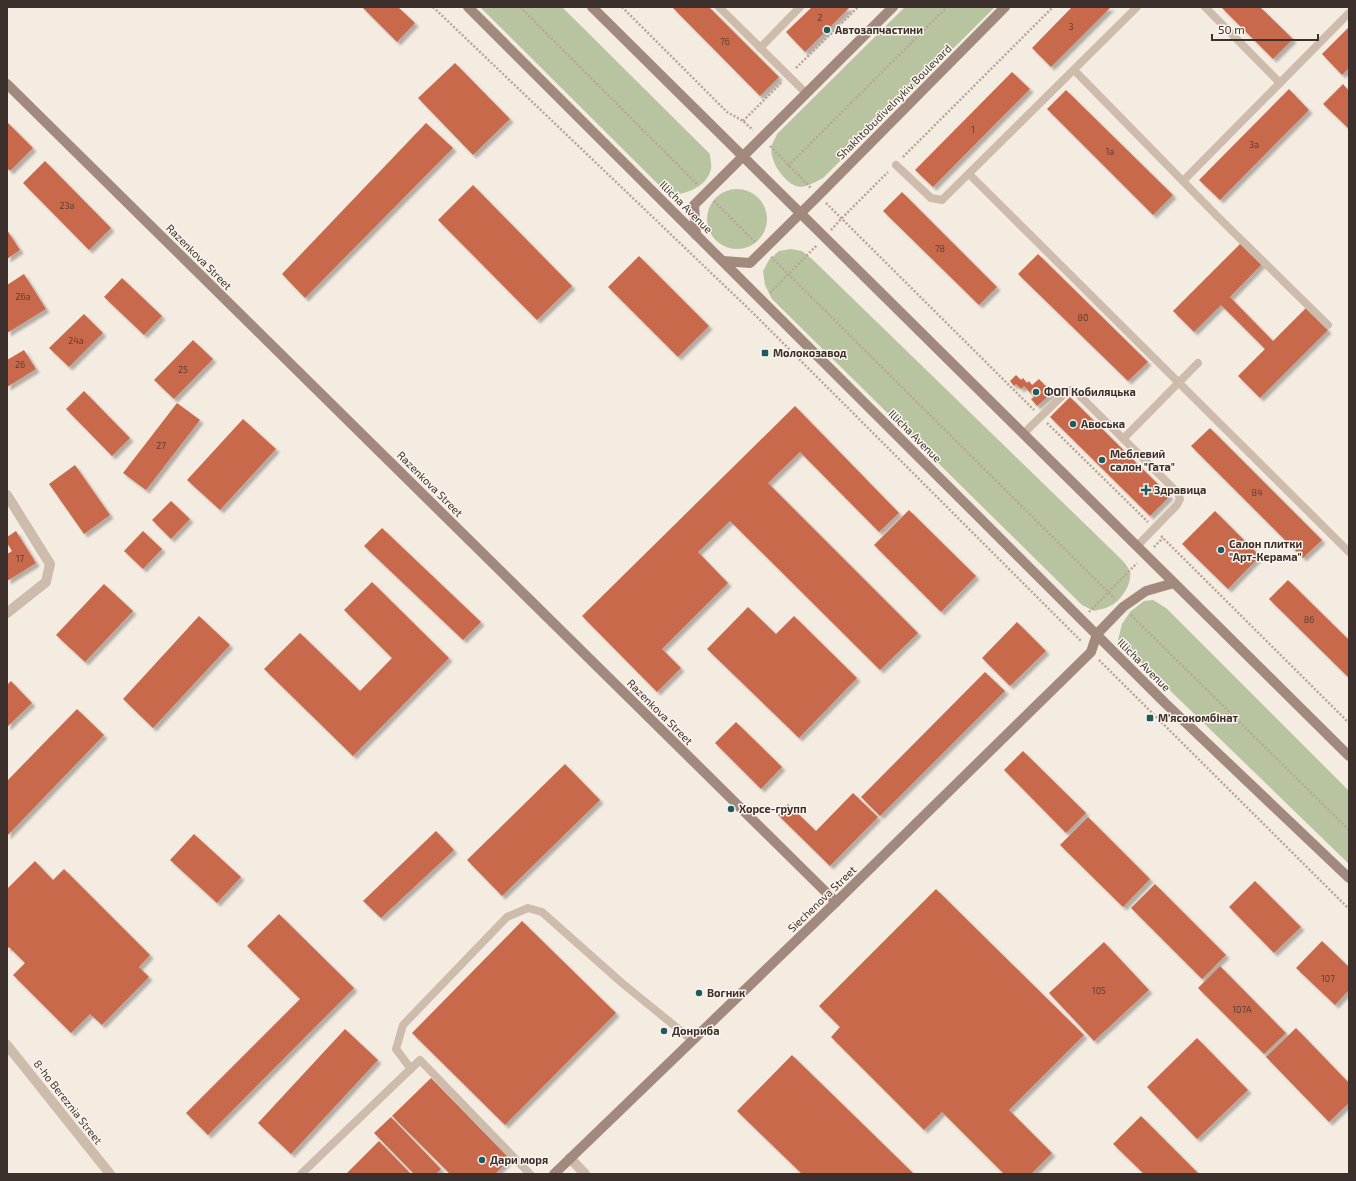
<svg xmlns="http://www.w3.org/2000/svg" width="1356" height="1181" font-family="'Exo 2',sans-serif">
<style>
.green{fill:#b8c4a0}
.building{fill:#c8694b;filter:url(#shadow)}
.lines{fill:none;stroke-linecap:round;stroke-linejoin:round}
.path{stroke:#b9a596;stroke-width:2.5;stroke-dasharray:2 2;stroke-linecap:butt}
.lane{stroke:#cdbbac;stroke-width:8}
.street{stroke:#cdbbac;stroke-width:10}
.secondary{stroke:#a18a7d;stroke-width:10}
.poi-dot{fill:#1f5a5e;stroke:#fbf5ee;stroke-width:1.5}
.labels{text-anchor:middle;stroke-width:3;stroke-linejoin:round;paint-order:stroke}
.number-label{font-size:9px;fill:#5e3e33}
.poi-label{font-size:11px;font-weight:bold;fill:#3b302b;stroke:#fbf5ee;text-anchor:start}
.street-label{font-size:11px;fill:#3b302b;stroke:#fbf5ee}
</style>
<defs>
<filter id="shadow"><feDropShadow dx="3.5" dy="3.5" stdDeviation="1" flood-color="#0004"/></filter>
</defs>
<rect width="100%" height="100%" fill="#f4ebe1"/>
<g class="green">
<path d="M 480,7 L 562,7 L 710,154 C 710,158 712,165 711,169 C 707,187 685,195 669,195 Z"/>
<path d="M 905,7 L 995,7 L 823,178 C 815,182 805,189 796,186 C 783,181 768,159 772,145 C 773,141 776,137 777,134 Z"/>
<circle cx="737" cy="219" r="30"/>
<path d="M 791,249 L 802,251 L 813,260 L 1121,559 C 1124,562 1129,568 1130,572 C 1132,583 1123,597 1115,603 C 1109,608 1101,609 1094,611 L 1082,605 L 772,299 L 765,285 L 763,271 L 769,260 L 779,251 Z"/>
<path d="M 1153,600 L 1166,608 L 1349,791 L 1349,864 L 1118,640 L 1122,624 L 1130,612 L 1144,601 Z"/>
</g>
<g class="building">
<path d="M 362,7 L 398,7 L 415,23 L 397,42 Z"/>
<path d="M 672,7 L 709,7 L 779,77 L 760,96 Z"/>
<path d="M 812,7 L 850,7 L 805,52 L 786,32 Z"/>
<path d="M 1072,7 L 1111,7 L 1051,67 L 1032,48 Z"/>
<path d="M 1221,7 L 1260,7 L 1293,39 L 1273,59 Z"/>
<path d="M 1349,27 L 1349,68 L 1342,75 L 1322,54 Z"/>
<path d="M 455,63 L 510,119 L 473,155 L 418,98 Z"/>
<path d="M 1012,72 L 1030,89 L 933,187 L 915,170 Z"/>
<path d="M 1343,84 L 1349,91 L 1349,129 L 1323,104 Z"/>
<path d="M 1289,89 L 1309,110 L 1220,200 L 1199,180 Z"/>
<path d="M 1066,90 L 1173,195 L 1153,215 L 1047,109 Z"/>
<path d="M 7,122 L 33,148 L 10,171 L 7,168 Z"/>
<path d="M 426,123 L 453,148 L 305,298 L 282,274 Z"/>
<path d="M 45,161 L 111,228 L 89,250 L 23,183 Z"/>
<path d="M 473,185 L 572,286 L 537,320 L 438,220 Z"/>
<path d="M 902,192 L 997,287 L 979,305 L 883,211 Z"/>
<path d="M 7,230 L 20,250 L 7,259 Z"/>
<path d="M 1241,243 L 1262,264 L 1230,297 L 1273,341 L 1306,308 L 1328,330 L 1260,398 L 1238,376 L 1265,349 L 1221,305 L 1194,332 L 1173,311 Z"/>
<path d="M 1038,254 L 1148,362 L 1128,381 L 1018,274 Z"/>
<path d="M 639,256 L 709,326 L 678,357 L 608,287 Z"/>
<path d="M 24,274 L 46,309 L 7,333 L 7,285 Z"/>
<path d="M 122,278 L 162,316 L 144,335 L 104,297 Z"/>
<path d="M 84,314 L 103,333 L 69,367 L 49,348 Z"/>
<path d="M 193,340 L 213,359 L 174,399 L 154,380 Z"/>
<path d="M 24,350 L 36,369 L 7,387 L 7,360 Z"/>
<path d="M 1016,375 L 1021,380 L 1023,378 L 1027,383 L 1029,381 L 1032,385 L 1039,379 L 1052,393 L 1037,406 L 1031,399 L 1034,397 L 1024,386 L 1021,389 L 1016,384 L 1014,386 L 1010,381 Z"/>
<path d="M 84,391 L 130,438 L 112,456 L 66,409 Z"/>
<path d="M 1070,397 L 1170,496 L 1150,516 L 1050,417 Z"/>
<path d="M 177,403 L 200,420 L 146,490 L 123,473 Z"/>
<path d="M 795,406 L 899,513 L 879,532 L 800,452 L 768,483 L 918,633 L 880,670 L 730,521 L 698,552 L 728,583 L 662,649 L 681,668 L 657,692 L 582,616 Z"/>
<path d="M 243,419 L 276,449 L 220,510 L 187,480 Z"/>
<path d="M 1210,428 L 1322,540 L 1303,558 L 1191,446 Z"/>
<path d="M 75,465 L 110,515 L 84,534 L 49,484 Z"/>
<path d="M 171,501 L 190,519 L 171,539 L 152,520 Z"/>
<path d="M 909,510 L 976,576 L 941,612 L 874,545 Z"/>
<path d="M 1215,511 L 1260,556 L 1228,589 L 1182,544 Z"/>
<path d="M 382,528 L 481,622 L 463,640 L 364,546 Z"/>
<path d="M 16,531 L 36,563 L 7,581 L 7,554 L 12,551 L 7,543 L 7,537 Z"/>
<path d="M 143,531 L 162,549 L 143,569 L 124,551 Z"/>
<path d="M 1288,580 L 1349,640 L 1349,678 L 1269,599 Z"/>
<path d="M 372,582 L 449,658 L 353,756 L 264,669 L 300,633 L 360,691 L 392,658 L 344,610 Z"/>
<path d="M 104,584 L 133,611 L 85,662 L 56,635 Z"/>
<path d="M 748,607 L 776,634 L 794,616 L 857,678 L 799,738 L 707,649 Z"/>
<path d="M 199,616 L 230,645 L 153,728 L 123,699 Z"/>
<path d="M 1017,622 L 1046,651 L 1010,686 L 982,658 Z"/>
<path d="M 985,672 L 1005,691 L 880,816 L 861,797 Z"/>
<path d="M 11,681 L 32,703 L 7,727 L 7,685 Z"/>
<path d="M 77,709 L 104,735 L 7,836 L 7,781 Z"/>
<path d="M 736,722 L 782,767 L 761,789 L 715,743 Z"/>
<path d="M 1023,751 L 1086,813 L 1066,833 L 1004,770 Z"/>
<path d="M 565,764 L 600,800 L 502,896 L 467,860 Z"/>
<path d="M 853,793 L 878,817 L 830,866 L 778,815 L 788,804 L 816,831 Z"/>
<path d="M 1088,817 L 1150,879 L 1123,907 L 1060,845 Z"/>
<path d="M 436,831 L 454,850 L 381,918 L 363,901 Z"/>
<path d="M 194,834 L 241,877 L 217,903 L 170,860 Z"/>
<path d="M 35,861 L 53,880 L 64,869 L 150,955 L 139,967 L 149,977 L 102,1025 L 90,1014 L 71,1033 L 13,975 L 25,963 L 9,947 L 7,949 L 7,889 Z"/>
<path d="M 1255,881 L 1301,927 L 1274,953 L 1229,907 Z"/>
<path d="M 1155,884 L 1226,955 L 1202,979 L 1131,908 Z"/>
<path d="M 936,889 L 1084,1035 L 1009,1110 L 1052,1153 L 1031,1174 L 1004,1174 L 942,1112 L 924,1130 L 831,1037 L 840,1027 L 819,1006 Z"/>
<path d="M 279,914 L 354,988 L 208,1135 L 186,1113 L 300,999 L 247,946 Z"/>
<path d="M 522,921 L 616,1013 L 505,1125 L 412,1033 Z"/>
<path d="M 1322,941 L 1349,967 L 1349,990 L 1335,1005 L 1296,968 Z"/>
<path d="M 1104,942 L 1149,990 L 1094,1041 L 1049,993 Z"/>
<path d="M 1220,966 L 1286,1033 L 1264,1054 L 1198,988 Z"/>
<path d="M 1296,1028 L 1349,1083 L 1349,1103 L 1329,1122 L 1266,1057 Z"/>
<path d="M 345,1029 L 378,1060 L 291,1154 L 258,1123 Z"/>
<path d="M 1197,1038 L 1248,1090 L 1197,1139 L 1147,1087 Z"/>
<path d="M 792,1055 L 914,1174 L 802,1174 L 737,1111 Z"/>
<path d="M 431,1078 L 510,1159 L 495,1174 L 450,1174 L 392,1116 Z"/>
<path d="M 1141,1116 L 1199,1174 L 1144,1174 L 1113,1144 Z"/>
<path d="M 391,1117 L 441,1169 L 436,1174 L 414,1174 L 374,1133 Z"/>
<path d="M 379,1141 L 411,1174 L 346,1174 Z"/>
</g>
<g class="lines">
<g class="path">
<path d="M 433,7 L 751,311 L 1082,642"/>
<path d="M 520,7 L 698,185"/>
<path d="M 622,7 L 727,112 L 743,121 L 753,130"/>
<path d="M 796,68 L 858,7"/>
<path d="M 743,121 L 781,83"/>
<path d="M 770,146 L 811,188"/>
<path d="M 903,157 L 1053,7"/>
<path d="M 788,166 L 947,7"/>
<path d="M 714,201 L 756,243"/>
<path d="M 826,203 L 1034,410"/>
<path d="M 831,230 L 841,219 L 888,172"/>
<path d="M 771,257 L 1115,599"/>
<path d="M 770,293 L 817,245"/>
<path d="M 1047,423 L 1148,522"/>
<path d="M 1161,536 L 1349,723"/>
<path d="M 1154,547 L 1163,538"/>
<path d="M 1089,612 L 1137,563"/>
<path d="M 1131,615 L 1349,830"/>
<path d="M 1099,660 L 1349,909"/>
</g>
<g class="lane">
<path d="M 719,7 L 806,93"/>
<path d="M 1205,7 L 1280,83"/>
<path d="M 760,48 L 800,7"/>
<path d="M 1074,70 L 1218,217 L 1328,325"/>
<path d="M 896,165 L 931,198 L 942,200 L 1137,7"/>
<path d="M 969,174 L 1349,552"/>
<path d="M 1183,181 L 1349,13"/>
<path d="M 1023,434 L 1065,393 L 1070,390 L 1077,393 L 1178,493 L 1180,499 L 1177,505 L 1137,546"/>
<path d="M 1123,439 L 1198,363"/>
<path d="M 411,1069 L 396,1049 L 403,1025 L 507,917 L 528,908 L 542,912 L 622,983 L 692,1040"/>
<path d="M 301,1174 L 420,1060 L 530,1174"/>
</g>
<g class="street">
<path d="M 7,495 L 50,564 L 46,582 L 7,613"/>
<path d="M 7,1045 L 110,1174"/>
<path d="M 570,1158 L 585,1174"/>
</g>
<g class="secondary">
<path d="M 468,7 L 1165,703 L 1349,878"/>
<path d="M 592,7 L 1349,756"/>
<path d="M 7,84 L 836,902"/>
<path d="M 696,235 L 694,205 L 893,7"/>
<path d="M 723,261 L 750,263 L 818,196 L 1005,7"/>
<path d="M 554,1174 L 836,902 L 1091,652 L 1097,634 L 1123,607 L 1146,591 L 1174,583"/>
</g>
</g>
<g class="poi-dot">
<circle cx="827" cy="30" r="4"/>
<rect x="761" y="349" width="8" height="8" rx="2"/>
<circle cx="1036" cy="392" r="4"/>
<circle cx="1073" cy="424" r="4"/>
<circle cx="1102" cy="460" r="4"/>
<path d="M1144 484h4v4h4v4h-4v4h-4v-4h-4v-4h4z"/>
<circle cx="1221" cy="550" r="4"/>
<rect x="1146" y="714" width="8" height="8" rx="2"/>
<circle cx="731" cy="809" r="4"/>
<circle cx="699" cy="993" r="4"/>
<circle cx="664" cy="1031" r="4"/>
<circle cx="482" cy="1160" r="4"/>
</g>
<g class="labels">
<g class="number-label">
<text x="820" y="21">2</text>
<text x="1071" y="30">3</text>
<text x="725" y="45">76</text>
<text x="973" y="133">1</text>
<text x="1254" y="148">3а</text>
<text x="1110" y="155">1а</text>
<text x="67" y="209">23а</text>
<text x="940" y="252">78</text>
<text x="23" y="300">26а</text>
<text x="1083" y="321">80</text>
<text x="76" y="344">24а</text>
<text x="20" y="368">26</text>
<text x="183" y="373">25</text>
<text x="161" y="449">27</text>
<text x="1257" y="496">84</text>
<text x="20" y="562">17</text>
<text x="1309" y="623">86</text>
<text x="1328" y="982">107</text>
<text x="1099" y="994">105</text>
<text x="1242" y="1013">107А</text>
</g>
<g class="poi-label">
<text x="835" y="34">Автозапчастини</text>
<text x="773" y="357">Молокозавод</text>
<text x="1044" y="396">ФОП Кобиляцька</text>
<text x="1081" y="428">Авоська</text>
<text x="1110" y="458">Меблевий<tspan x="1110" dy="13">салон "Гата"</tspan></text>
<text x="1154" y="494">Здравица</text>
<text x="1229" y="548">Салон плитки<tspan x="1229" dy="13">"Арт-Керама"</tspan></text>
<text x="1158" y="722">М'ясокомбінат</text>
<text x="739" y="813">Хорсе-групп</text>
<text x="707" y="997">Вогник</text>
<text x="672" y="1035">Донриба</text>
<text x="490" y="1164">Дари моря</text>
</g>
<g class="street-label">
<text transform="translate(894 102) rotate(-45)" y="4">Shakhtobudivelnykiv Boulevard</text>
<text transform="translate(686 207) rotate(45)" y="4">Illicha Avenue</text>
<text transform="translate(199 257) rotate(45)" y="4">Razenkova Street</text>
<text transform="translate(915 436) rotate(45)" y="4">Illicha Avenue</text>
<text transform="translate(430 484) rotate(45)" y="4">Razenkova Street</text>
<text transform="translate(1144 665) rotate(45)" y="4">Illicha Avenue</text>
<text transform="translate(660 712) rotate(45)" y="4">Razenkova Street</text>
<text transform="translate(822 899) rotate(-44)" y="4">Siechenova Street</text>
<text transform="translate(68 1102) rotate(52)" y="4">8-ho Bereznia Street</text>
</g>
</g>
<rect width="1356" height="1181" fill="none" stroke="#3b302b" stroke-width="16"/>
<path d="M1212 34v6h106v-6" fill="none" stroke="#3b302b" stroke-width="2"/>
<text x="1218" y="34" font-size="12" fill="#3b302b" stroke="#fbf5ee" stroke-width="3" paint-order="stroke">50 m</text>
</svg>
